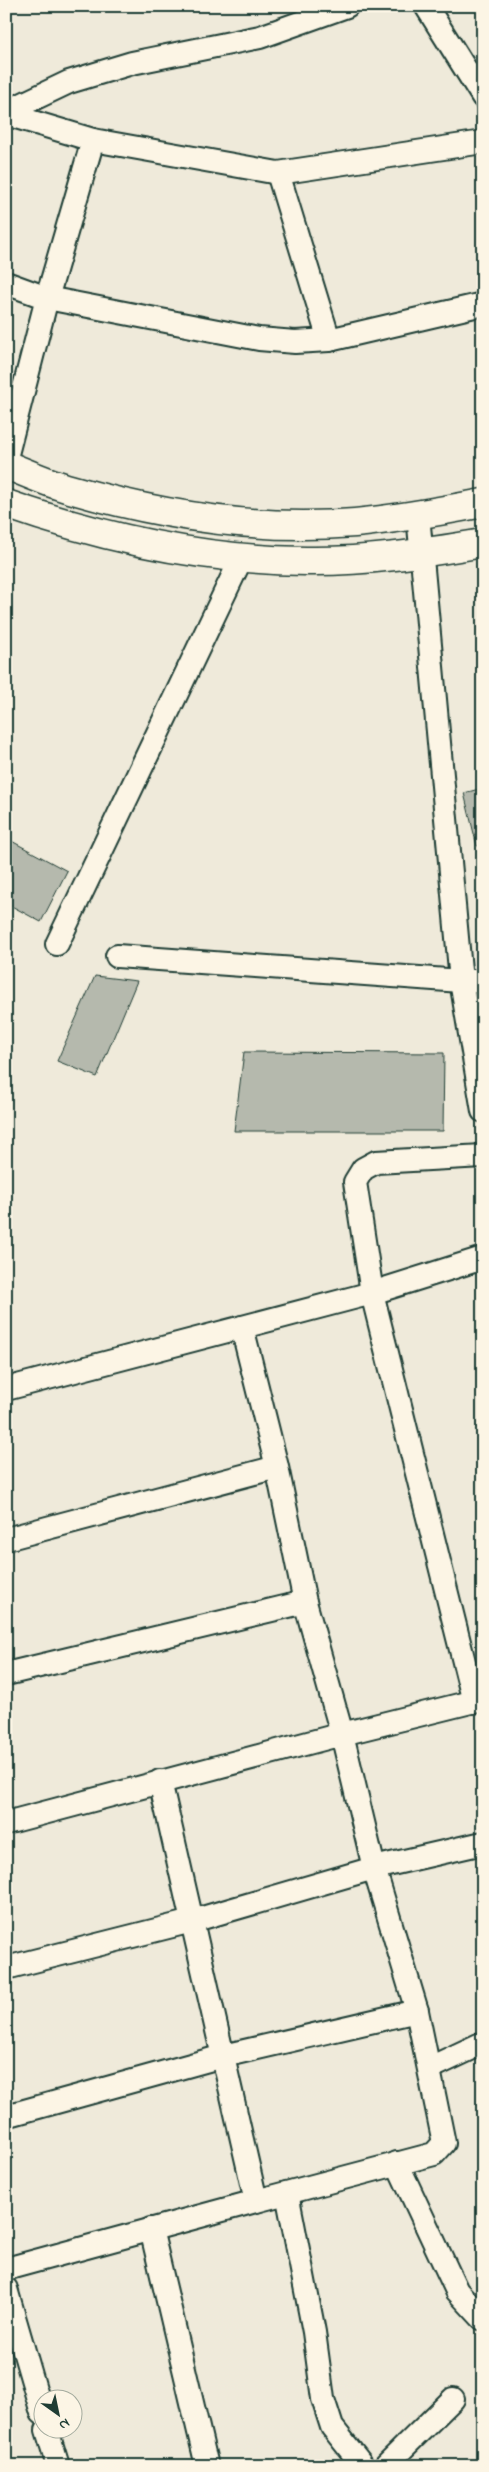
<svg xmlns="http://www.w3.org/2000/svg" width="489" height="2472" font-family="'Indie Flower',sans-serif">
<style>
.building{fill:#b5b9ad;stroke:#1f3d34}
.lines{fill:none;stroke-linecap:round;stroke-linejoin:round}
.minor-casing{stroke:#1f3d34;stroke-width:26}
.major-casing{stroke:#1f3d34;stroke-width:31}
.minor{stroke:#fcf5e5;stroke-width:22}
.major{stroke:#fcf5e5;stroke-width:28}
</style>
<rect width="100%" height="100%" fill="#efeada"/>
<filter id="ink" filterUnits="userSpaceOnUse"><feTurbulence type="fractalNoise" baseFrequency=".02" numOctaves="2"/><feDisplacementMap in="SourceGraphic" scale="10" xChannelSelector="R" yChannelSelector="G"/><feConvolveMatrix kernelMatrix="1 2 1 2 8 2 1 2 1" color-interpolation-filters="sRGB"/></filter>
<g filter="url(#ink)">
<g class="building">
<path d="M 483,788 L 483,845 L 477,846 L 464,793 Z"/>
<path d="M 6,838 L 67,871 L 41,922 L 6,903 Z"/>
<path d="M 95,976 L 137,981 L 97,1077 L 57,1061 Z"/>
<path d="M 244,1052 L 444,1053 L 443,1131 L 234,1131 Z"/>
</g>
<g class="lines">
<g class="minor-casing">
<g id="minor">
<path d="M 426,6 L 483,97"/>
<path d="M 6,112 L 69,82 L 132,63 L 260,37 L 347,6"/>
<path d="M 6,114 L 93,140 L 278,173 L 483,142"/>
<path d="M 278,173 L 329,340"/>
<path d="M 6,283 L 47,298 L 259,339 L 295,342 L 329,340 L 483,304"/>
<path d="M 6,458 L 47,298 L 93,140"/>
<path d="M 418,515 L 461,981 L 483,1111"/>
<path d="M 57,944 L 241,559"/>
<path d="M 117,956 L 461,981 L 483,981"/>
<path d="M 483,1156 L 376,1162 L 363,1169 L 355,1182 L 372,1293 L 483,1258"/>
<path d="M 242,1327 L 277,1467 L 305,1602 L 342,1734 L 374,1868 L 417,2011 L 444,2143 L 434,2154 L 256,2201"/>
<path d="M 6,1389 L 372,1293 L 474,1702"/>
<path d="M 6,1539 L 277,1467"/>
<path d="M 6,1674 L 305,1602"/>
<path d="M 6,1823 L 342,1734 L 483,1699"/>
<path d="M 6,1968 L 192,1921 L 374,1868 L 483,1843"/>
<path d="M 430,2068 L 483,2043"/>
<path d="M 6,2116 L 223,2056 L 417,2011"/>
<path d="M 397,2163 L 457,2291 L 483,2319"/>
<path d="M 287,2193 L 314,2332 L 323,2399 L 332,2427 L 363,2466"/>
<path d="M 151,2229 L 207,2466"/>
<path d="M 6,2269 L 256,2201 L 160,1781"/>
<path d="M 6,2289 L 42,2413"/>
<path d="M 47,2430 L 58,2466"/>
<path d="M 385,2466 L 453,2399"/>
</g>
</g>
<g class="major-casing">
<g id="major">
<path d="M 6,465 C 27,473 48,483 70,489 C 163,516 258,531 355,523 C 398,519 441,511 483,503"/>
<path d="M 6,504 C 103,538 203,560 306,561 C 365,562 424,553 483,543"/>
</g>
</g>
<use href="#minor" class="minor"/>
<use href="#major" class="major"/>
</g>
</g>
<rect width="489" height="2472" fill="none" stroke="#fcf5e5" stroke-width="25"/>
<rect x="12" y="12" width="464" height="2447" fill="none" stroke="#1f3d34" stroke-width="2" filter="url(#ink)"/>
<g transform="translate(58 2414) rotate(147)"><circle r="24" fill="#fcf5e5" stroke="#a4ab9e"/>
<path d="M0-4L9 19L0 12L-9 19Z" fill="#1f3d34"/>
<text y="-8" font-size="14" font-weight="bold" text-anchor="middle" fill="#1f3d34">N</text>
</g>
</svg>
